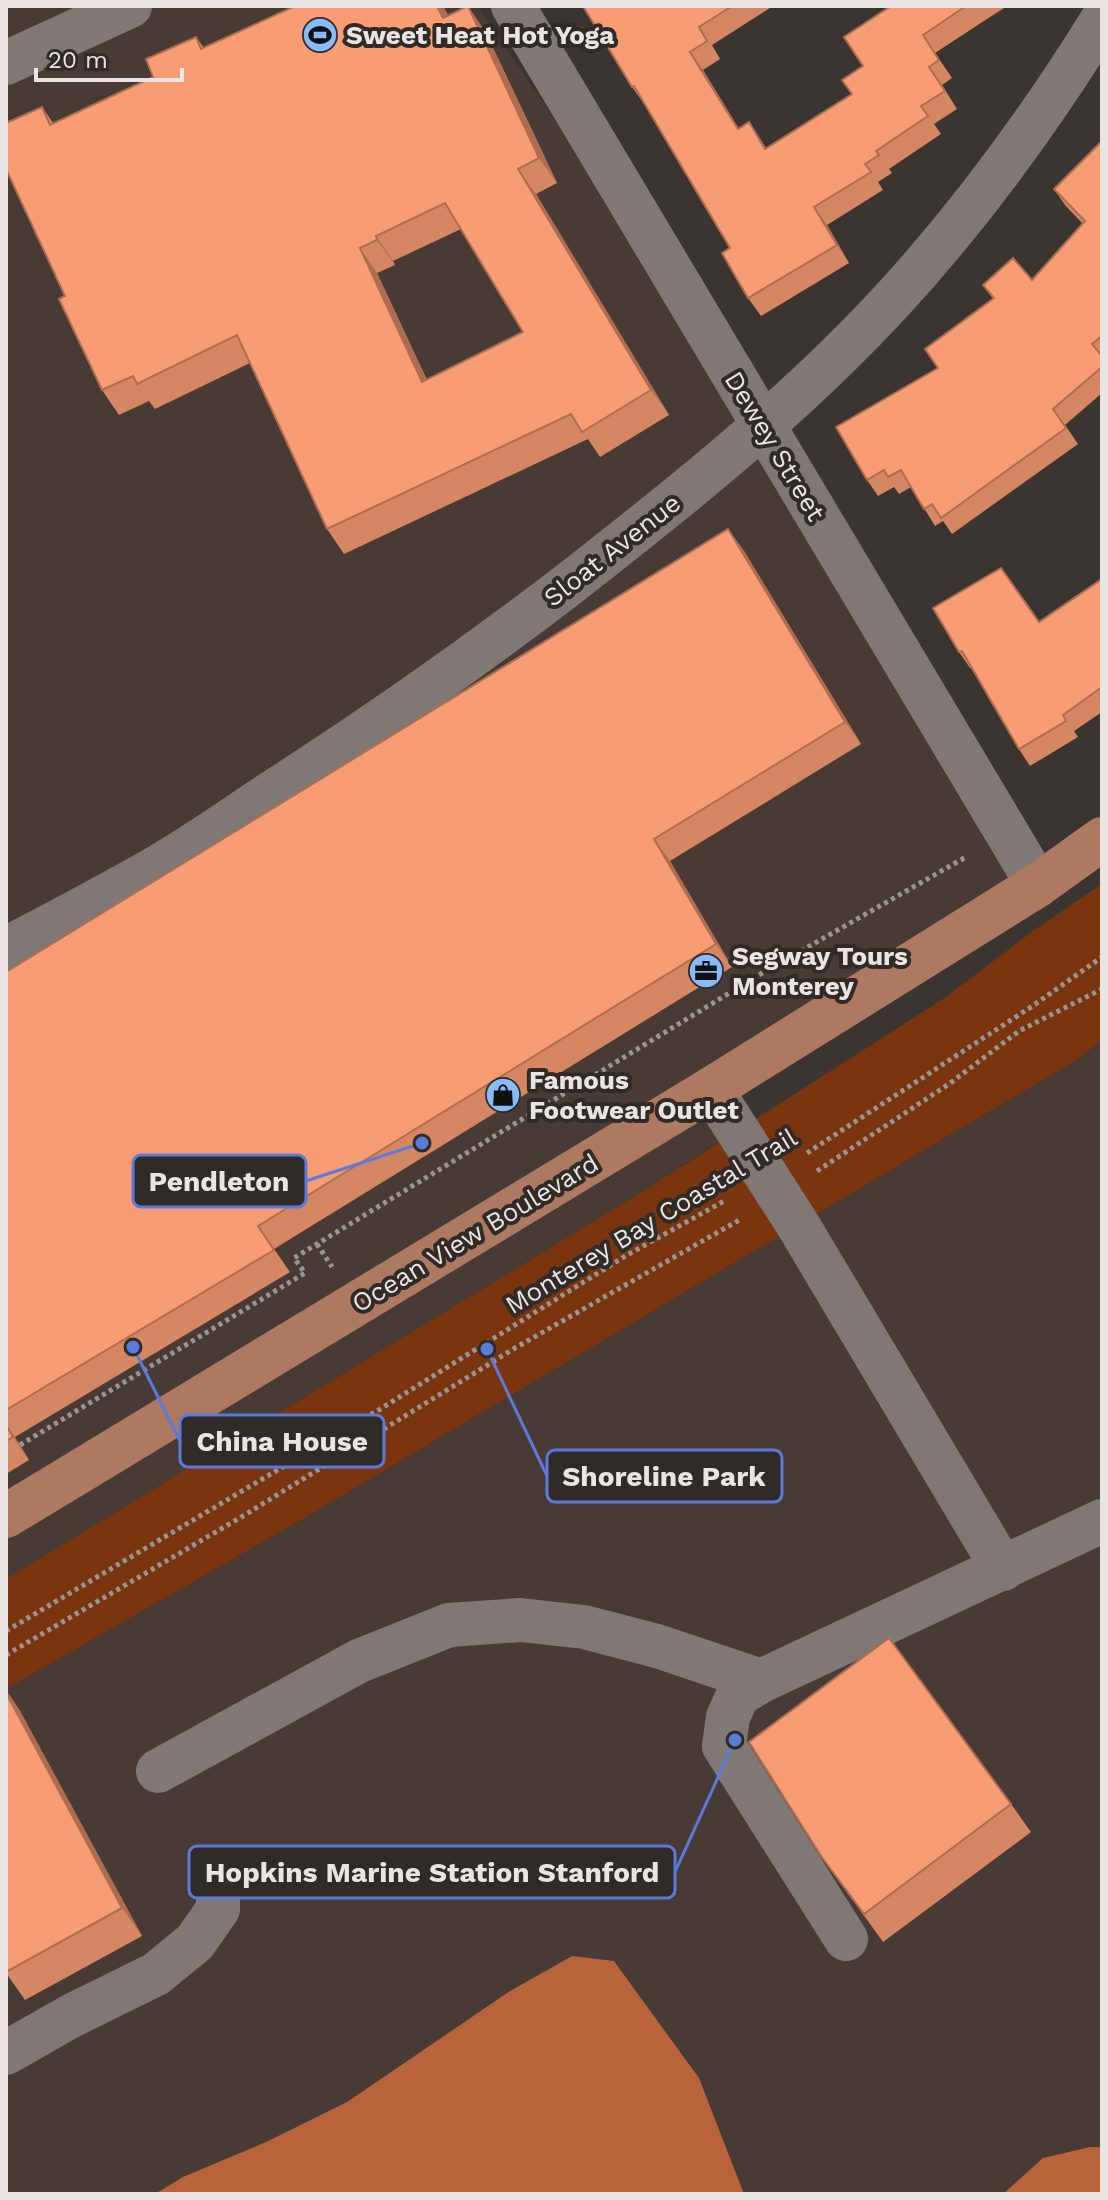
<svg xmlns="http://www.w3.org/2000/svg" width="1108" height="2200" font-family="'Work Sans',sans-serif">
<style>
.built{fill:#483b35}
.green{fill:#7a350f}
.water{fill:#b8633a}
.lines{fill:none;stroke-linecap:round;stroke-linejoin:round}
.path{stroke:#9a9592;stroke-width:5;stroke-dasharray:4 4;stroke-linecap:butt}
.minor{stroke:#7f7874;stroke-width:44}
.major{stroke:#ae7961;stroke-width:44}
.wall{fill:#d58663;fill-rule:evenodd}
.shaded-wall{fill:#ae6d50}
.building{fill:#f89c73;stroke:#ae6d50;stroke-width:2;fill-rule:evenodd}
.labels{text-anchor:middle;stroke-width:8;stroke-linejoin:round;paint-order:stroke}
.poi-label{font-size:26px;font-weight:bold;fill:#eae5e3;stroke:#312b28;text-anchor:start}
.street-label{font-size:26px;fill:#eae5e3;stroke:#312b28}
.leader{fill:none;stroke:#5a7bdb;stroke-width:3}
.callout-dot{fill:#5a7bdb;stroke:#312b28;stroke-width:3}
.callout{fill:#312b28;stroke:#5a7bdb;stroke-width:3}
.callout-label{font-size:28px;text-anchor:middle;font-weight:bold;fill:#eae5e3}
</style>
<rect width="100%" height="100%" fill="#3b3532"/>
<g class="built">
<path d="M 6,6 L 478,6 L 762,427 L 1038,885 L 711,1089 L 736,1130 L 637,1195 L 6,1579 Z"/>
<path d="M 1102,1040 L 1102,2147 L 1090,2147 L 1043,2158 L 1003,2194 L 744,2194 L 699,2078 L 614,1961 L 572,1956 L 510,1991 L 347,2102 L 266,2142 L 183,2177 L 155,2194 L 6,2194 L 6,1689 L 294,1524 L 1078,1059 Z"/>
</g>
<path class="green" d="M 1102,884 L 1102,1040 L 1078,1059 L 294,1524 L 6,1689 L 6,1579 L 637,1195 L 946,997 L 1030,933 Z"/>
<g class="water">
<path d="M 572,1956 L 614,1961 L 699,2078 L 744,2194 L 155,2194 L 183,2177 L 266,2142 L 347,2102 L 510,1991 Z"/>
<path d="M 1090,2147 L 1102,2147 L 1102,2194 L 1003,2194 L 1043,2158 Z"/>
</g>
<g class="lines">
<g class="path">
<path d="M 807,1153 L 1034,1005 L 1102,957"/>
<path d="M 817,1171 L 949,1084 L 1019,1031 L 1102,989"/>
<path d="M 317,1244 L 332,1267"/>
<path d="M 20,1445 L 305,1273 L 294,1258 L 764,972 L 966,857"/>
<path d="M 6,1631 L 377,1411 L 627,1255 L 726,1200"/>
<path d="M 6,1655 L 243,1516 L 515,1348 L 741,1219"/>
</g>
<g class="minor">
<path d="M 513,6 L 1038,885"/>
<path d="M 6,63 L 130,6"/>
<path d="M 6,949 C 55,923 105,897 154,869 C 196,845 236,816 276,790 C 377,725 474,657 569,584 C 661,512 753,439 836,358 C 939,258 1027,141 1102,20"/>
<path d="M 711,1089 L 798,1225 L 1003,1569"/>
<path d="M 158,1771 L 359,1661 L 449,1625 L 521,1620 L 584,1627 L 657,1646 L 761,1681"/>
<path d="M 846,1939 L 724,1746 L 728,1717 L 738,1695 L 761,1681 L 1102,1521"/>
<path d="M 6,2053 L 71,2016 L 156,1974 L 195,1942 L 218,1909 L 218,1873"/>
</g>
<path class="major" d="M 6,1516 L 711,1089 L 1038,885 L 1102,839"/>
</g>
<g class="wall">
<path d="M 295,6 L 443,6 L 448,15 L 485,31 L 557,183 L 536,194 L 669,415 L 600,457 L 588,439 L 344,554 L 327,529 L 250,363 L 155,409 L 149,401 L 119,415 L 102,390 L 65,296 L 42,107 L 53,123 L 153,77 L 196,37 L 204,48 ZM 461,229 L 523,332 L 427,380 L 377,273 L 395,265 L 393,261 Z"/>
<path d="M 583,6 L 773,6 L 712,45 L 720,59 L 703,70 L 739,129 L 749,122 L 766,148 L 852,94 L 863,66 L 891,6 L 1007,6 L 935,53 L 952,78 L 942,85 L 957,109 L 934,124 L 941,134 L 889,169 L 892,173 L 878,182 L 883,190 L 827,225 L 849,263 L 761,316 L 748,298 L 730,248 L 645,105 L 632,87 Z"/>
<path d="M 1102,141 L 1102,393 L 1065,425 L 1078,444 L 952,534 L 943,521 L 935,526 L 911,487 L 899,494 L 894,487 L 878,496 L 867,480 L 938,368 L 993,299 L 983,285 L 1032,280 L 1083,224 L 1065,205 L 1054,189 Z"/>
<path d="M 728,529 L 744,551 L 861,744 L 670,861 L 732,967 L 274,1249 L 290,1272 L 15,1437 L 29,1460 L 6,1474 L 6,972 Z"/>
<path d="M 1102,579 L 1102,712 L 1074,731 L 1078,737 L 1030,766 L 1019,749 L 972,668 L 970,668 L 959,652 L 1039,622 Z"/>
<path d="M 6,1690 L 20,1711 L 142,1936 L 25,2000 L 6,1973 Z"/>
<path d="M 1011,1804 L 1031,1832 L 883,1942 L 821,1856 Z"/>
</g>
<g class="shaded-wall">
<path d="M 437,6 L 443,6 L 460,43 L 443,18 Z"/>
<path d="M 468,6 L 485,31 L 557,183 L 539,158 Z"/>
<path d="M 690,52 L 703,70 L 750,148 L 738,129 Z"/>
<path d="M 518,169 L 536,194 L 669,415 L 651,390 Z"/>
<path d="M 814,207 L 827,225 L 849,263 L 837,245 Z"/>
<path d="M 376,236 L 393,261 L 395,265 L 377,240 Z"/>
<path d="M 360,248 L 377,273 L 439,407 L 422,382 Z"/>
<path d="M 728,529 L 744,551 L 861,744 L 845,722 Z"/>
<path d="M 654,839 L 670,861 L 732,967 L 716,944 Z"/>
<path d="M 6,1424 L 15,1437 L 29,1460 L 13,1437 Z"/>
<path d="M 6,1690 L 20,1711 L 142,1936 L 122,1908 L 6,1693 Z"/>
</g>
<g class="building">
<path d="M 295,6 L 437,6 L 443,18 L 468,6 L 539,158 L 518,169 L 651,390 L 582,432 L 571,414 L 327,529 L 237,335 L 137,384 L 133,376 L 102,390 L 59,299 L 65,296 L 6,169 L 6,123 L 42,107 L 50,125 L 153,77 L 146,59 L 196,37 L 201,49 ZM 445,203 L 523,332 L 422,382 L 360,248 L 377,240 L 376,236 Z"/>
<path d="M 583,6 L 732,6 L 699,27 L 707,41 L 690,52 L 738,129 L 749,122 L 765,149 L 852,94 L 842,80 L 863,66 L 844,37 L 891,6 L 966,6 L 923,35 L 939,60 L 929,67 L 945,91 L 921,106 L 928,116 L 876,151 L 879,155 L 865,164 L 871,172 L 814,207 L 837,245 L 748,298 L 722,253 L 730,248 L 634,86 L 632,87 Z"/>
<path d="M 1102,141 L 1102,336 L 1092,344 L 1102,356 L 1102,367 L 1053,409 L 1066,428 L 941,518 L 932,504 L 924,509 L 901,470 L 888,477 L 884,470 L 867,480 L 836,427 L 938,368 L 925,349 L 994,298 L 983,285 L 1013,258 L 1032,280 L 1085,221 L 1054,189 Z"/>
<path d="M 728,529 L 845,722 L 654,839 L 716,944 L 258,1226 L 274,1250 L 6,1410 L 6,972 Z"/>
<path d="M 1001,568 L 1039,622 L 1102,579 L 1102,687 L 1063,715 L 1066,721 L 1019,749 L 962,651 L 959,652 L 933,608 Z"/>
<path d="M 6,1425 L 13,1437 L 6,1441 Z"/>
<path d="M 889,1638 L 1011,1804 L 864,1914 L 821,1856 L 749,1742 Z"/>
<path d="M 6,1693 L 122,1908 L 6,1972 Z"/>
</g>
<defs>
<g id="stadium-disc" transform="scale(1.8)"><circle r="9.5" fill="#88bafc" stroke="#312b28"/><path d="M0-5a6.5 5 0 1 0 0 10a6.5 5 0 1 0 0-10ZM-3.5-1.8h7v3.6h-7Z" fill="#111"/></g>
<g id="office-disc" transform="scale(1.8)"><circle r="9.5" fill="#88bafc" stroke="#312b28"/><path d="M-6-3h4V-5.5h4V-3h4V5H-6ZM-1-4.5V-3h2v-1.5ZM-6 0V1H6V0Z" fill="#111"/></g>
<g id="shop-disc" transform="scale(1.8)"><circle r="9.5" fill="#88bafc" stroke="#312b28"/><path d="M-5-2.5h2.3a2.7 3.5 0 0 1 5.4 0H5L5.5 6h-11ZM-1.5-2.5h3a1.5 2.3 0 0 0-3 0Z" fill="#111"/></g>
</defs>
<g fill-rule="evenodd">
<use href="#stadium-disc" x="320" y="35"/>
<use href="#office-disc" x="706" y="971"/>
<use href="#shop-disc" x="503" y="1095"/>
</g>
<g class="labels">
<g class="poi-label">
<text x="346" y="44">Sweet Heat Hot Yoga</text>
<text x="732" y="965">Segway Tours<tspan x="732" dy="30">Monterey</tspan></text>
<text x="529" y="1089">Famous<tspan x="529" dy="30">Footwear Outlet</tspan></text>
</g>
<g class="street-label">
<text transform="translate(775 446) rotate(59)" y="9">Dewey Street</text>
<text transform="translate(612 550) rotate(-38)" y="9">Sloat Avenue</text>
<text transform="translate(651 1221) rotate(-31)" y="9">Monterey Bay Coastal Trail</text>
<text transform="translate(475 1233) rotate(-31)" y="9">Ocean View Boulevard</text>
</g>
</g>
<path class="leader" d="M422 1143L306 1181M133 1347L180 1441M487 1349L547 1476M735 1740L675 1872"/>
<g class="callout-dot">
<circle cx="422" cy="1143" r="8"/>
<circle cx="133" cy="1347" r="8"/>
<circle cx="487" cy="1349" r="8"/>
<circle cx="735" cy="1740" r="8"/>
</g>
<g class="callout">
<rect x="133" y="1155" width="173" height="52" rx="8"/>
<rect x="180" y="1415" width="204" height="52" rx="8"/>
<rect x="547" y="1450" width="235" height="52" rx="8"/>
<rect x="189" y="1846" width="486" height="52" rx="8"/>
</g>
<g class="callout-label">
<text x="219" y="1191">Pendleton</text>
<text x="282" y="1451">China House</text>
<text x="664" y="1486">Shoreline Park</text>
<text x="432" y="1882">Hopkins Marine Station Stanford</text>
</g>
<rect width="1108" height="2200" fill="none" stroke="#eae5e3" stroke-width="16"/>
<path d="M36 68v12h146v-12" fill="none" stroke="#eae5e3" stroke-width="4"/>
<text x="48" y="68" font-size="24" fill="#eae5e3" stroke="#312b28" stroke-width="6" paint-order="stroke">20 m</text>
</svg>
